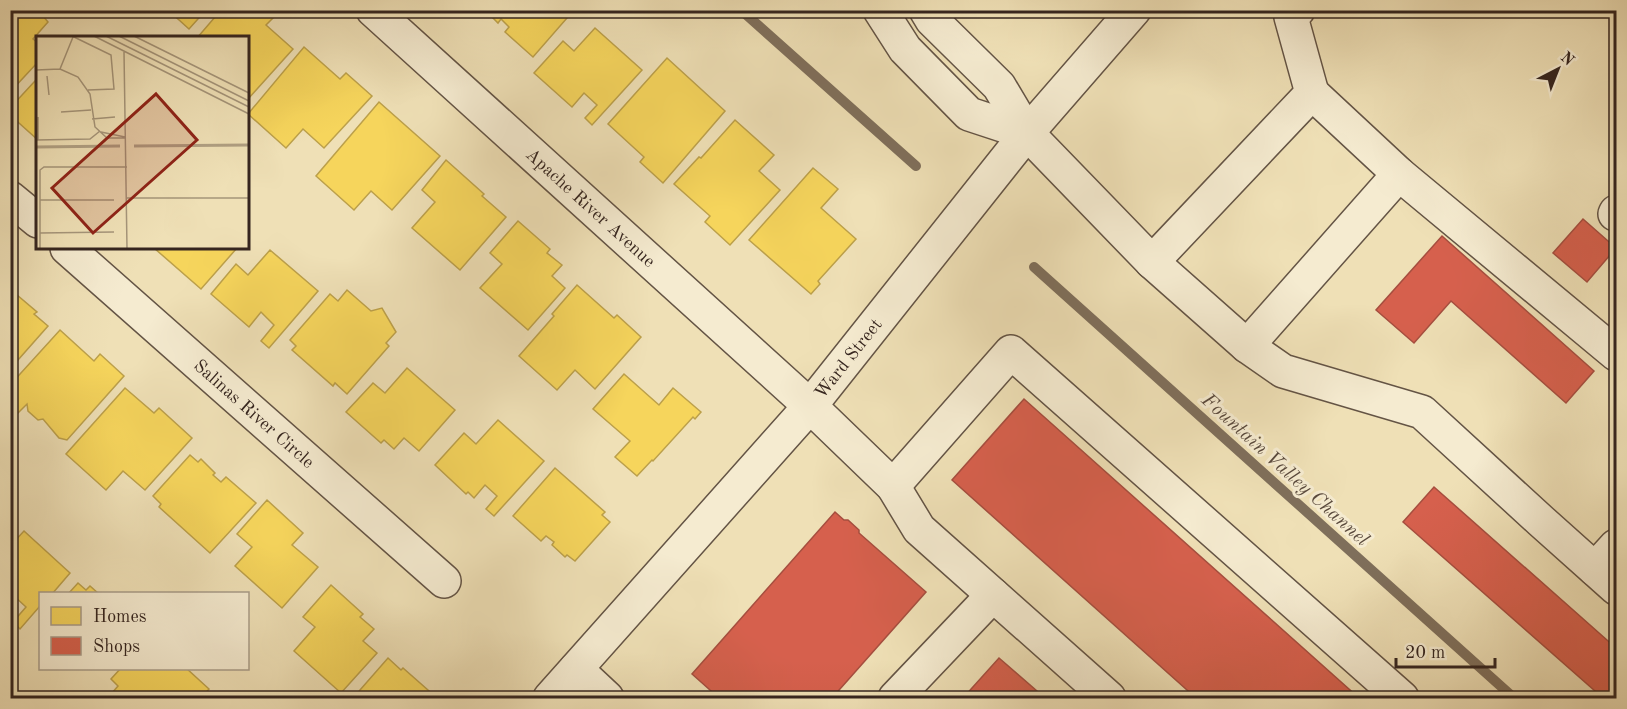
<svg xmlns="http://www.w3.org/2000/svg" width="1627" height="709" font-family="'Old Standard TT',serif">
<style>
.homes{fill:#f6d55c;stroke:#bca04a;stroke-width:1.5}
.shops{fill:#d6604d;stroke:#a64e3f;stroke-width:1.5}
.lines{fill:none;stroke-linecap:round;stroke-linejoin:round}
.stream{stroke:#7f6f5b;stroke-width:10}
.minor-casing{stroke:#645445;stroke-width:36}
.minor{stroke:#f5ebd0;stroke-width:33}
.labels{text-anchor:middle;stroke-width:6;stroke-linejoin:round;paint-order:stroke}
.street-label{font-size:18px;fill:#35251f;stroke:#f5ebd0}
.water-label{font-size:20px;font-style:italic;fill:#5a4a3d;stroke:#f5ebd0}
.inset-river{fill:none;stroke:#b0a083;stroke-width:3}
.inset-road{fill:none;stroke:#a5957a;stroke-width:1.5}
.view{fill:#8f2418;fill-opacity:0.15;stroke:#8f2418;stroke-width:3}
.inset-edge{fill:none;stroke:#35251f;stroke-width:3}
</style>
<rect width="100%" height="100%" fill="#efe0b6"/>
<filter id="stains"><feTurbulence type="fractalNoise" baseFrequency=".00333" numOctaves="4"/><feColorMatrix values="0 0 0 0 .2 0 0 0 0 .09 0 0 0 0 .02 0 0 0 .5 -.17"/></filter>
<radialGradient id="worn" r=".72"><stop offset=".6" stop-color="#630" stop-opacity="0"/><stop offset="1" stop-color="#630" stop-opacity=".3"/></radialGradient>
<g class="homes">
<path d="M 10,10 L 38,10 L 48,22 L 33,39 L 38,43 L 38,62 L 10,92 Z"/>
<path d="M 168,10 L 206,10 L 189,29 Z"/>
<path d="M 221,10 L 273,10 L 277,14 L 266,25 L 293,49 L 248,99 L 248,38 L 197,38 Z"/>
<path d="M 485,10 L 574,10 L 533,57 L 505,32 L 509,27 L 501,19 L 498,23 Z"/>
<path d="M 595,28 L 642,70 L 592,125 L 585,118 L 597,105 L 584,93 L 572,107 L 534,73 L 563,41 L 574,51 Z"/>
<path d="M 304,47 L 340,79 L 346,73 L 372,96 L 324,148 L 303,129 L 286,148 L 248,114 Z"/>
<path d="M 667,58 L 725,111 L 663,183 L 640,162 L 644,157 L 608,124 Z"/>
<path d="M 35,81 L 38,83 L 38,140 L 10,115 L 10,108 Z"/>
<path d="M 379,102 L 440,156 L 392,210 L 371,191 L 354,210 L 316,176 Z"/>
<path d="M 735,120 L 774,155 L 759,171 L 780,190 L 730,245 L 705,222 L 710,216 L 674,184 L 699,157 L 701,158 Z"/>
<path d="M 446,160 L 484,194 L 482,196 L 506,217 L 460,270 L 412,228 L 435,202 L 422,190 Z"/>
<path d="M 813,168 L 838,189 L 821,208 L 856,239 L 818,281 L 820,284 L 811,294 L 749,240 Z"/>
<path d="M 518,221 L 550,249 L 547,253 L 562,265 L 552,276 L 565,288 L 528,330 L 480,288 L 502,264 L 490,253 Z"/>
<path d="M 154,248 L 237,248 L 201,289 Z"/>
<path d="M 270,250 L 318,291 L 269,348 L 261,341 L 274,325 L 261,312 L 249,327 L 211,294 L 236,264 L 248,275 Z"/>
<path d="M 577,285 L 614,318 L 617,315 L 641,337 L 595,389 L 575,370 L 557,390 L 519,356 L 554,316 L 552,314 Z"/>
<path d="M 10,289 L 37,312 L 34,314 L 48,326 L 10,369 Z"/>
<path d="M 347,290 L 371,311 L 382,308 L 396,332 L 386,343 L 389,346 L 347,394 L 335,383 L 333,386 L 292,350 L 296,346 L 290,340 L 330,294 L 338,301 Z"/>
<path d="M 60,330 L 94,361 L 100,354 L 124,376 L 67,440 L 59,438 L 43,419 L 38,420 L 28,411 L 27,404 L 18,413 L 10,406 L 10,385 Z"/>
<path d="M 407,368 L 455,410 L 419,451 L 404,438 L 394,449 L 384,440 L 381,443 L 346,412 L 373,383 L 385,393 Z"/>
<path d="M 624,374 L 659,405 L 673,388 L 701,412 L 695,419 L 693,417 L 653,461 L 652,460 L 637,476 L 615,457 L 630,441 L 593,409 Z"/>
<path d="M 125,388 L 154,413 L 159,408 L 192,438 L 145,490 L 123,471 L 106,490 L 66,454 Z"/>
<path d="M 498,420 L 544,461 L 494,516 L 486,509 L 497,496 L 485,485 L 474,498 L 468,492 L 466,494 L 435,465 L 464,433 L 476,444 Z"/>
<path d="M 190,455 L 198,462 L 201,459 L 215,473 L 213,475 L 221,482 L 226,477 L 256,503 L 210,553 L 159,507 L 161,504 L 153,496 Z"/>
<path d="M 555,468 L 605,512 L 602,515 L 610,522 L 575,561 L 567,555 L 565,557 L 552,545 L 554,542 L 546,536 L 541,541 L 513,516 Z"/>
<path d="M 267,500 L 303,533 L 292,545 L 318,567 L 282,608 L 235,566 L 252,547 L 237,534 Z"/>
<path d="M 24,531 L 70,573 L 52,594 L 40,594 L 40,606 L 20,629 L 13,622 L 26,607 L 13,595 L 10,598 L 10,546 Z"/>
<path d="M 78,583 L 86,590 L 90,586 L 99,594 L 68,594 Z"/>
<path d="M 331,585 L 363,614 L 360,617 L 374,629 L 363,641 L 377,653 L 341,693 L 294,651 L 315,627 L 303,617 Z"/>
<path d="M 388,658 L 401,670 L 403,668 L 437,698 L 353,698 Z"/>
<path d="M 121,668 L 186,668 L 209,689 L 201,698 L 118,698 L 112,693 L 118,686 L 111,679 Z"/>
</g>
<g class="shops">
<path d="M 1583,219 L 1616,248 L 1587,282 L 1553,253 Z"/>
<path d="M 1442,236 L 1594,371 L 1566,403 L 1451,301 L 1414,343 L 1376,310 Z"/>
<path d="M 1024,399 L 1359,698 L 1196,698 L 952,480 Z"/>
<path d="M 1434,487 L 1616,648 L 1616,698 L 1603,698 L 1403,522 Z"/>
<path d="M 835,512 L 844,520 L 848,520 L 859,530 L 859,533 L 926,592 L 832,698 L 719,698 L 692,674 Z"/>
<path d="M 999,658 L 1045,698 L 963,698 Z"/>
</g>
<g class="lines">
<g class="stream">
<path d="M 741,10 L 916,166"/>
<path d="M 1034,267 L 1514,698"/>
</g>
<g class="minor-casing">
<g id="minor">
<path id="s1" d="M 373,10 L 810,406 L 893,486 L 1011,352 L 1402,698"/>
<path d="M 880,10 L 905,49 L 969,114 L 1027,133"/>
<path d="M 926,10 L 932,20 L 999,86 L 1027,133 L 1152,262 L 1312,93 L 1291,17 L 1298,10"/>
<path d="M 1312,93 L 1399,174 L 1616,354"/>
<path d="M 10,198 L 38,221"/>
<path d="M 1615,214 L 1616,212"/>
<path id="s2" d="M 67,248 L 444,581"/>
<path d="M 1152,262 L 1247,346 L 1283,371 L 1422,412 L 1541,521 L 1616,588"/>
<path d="M 1247,346 L 1399,174"/>
<path d="M 893,486 L 919,529 L 1109,698"/>
<path d="M 1595,569 L 1616,546"/>
<path d="M 576,669 L 607,698"/>
<path id="s3" d="M 550,698 L 810,406 L 1027,133 L 1134,10"/>
<path d="M 895,698 L 993,595"/>
</g>
</g>
<use href="#minor" class="minor"/>
</g>
<g class="labels">
<g class="street-label">
<text dy="6" stroke="none"><textPath href="#s1" startOffset="294">Apache River Avenue</textPath></text>
<text dy="6" stroke="none"><textPath href="#s3" startOffset="452">Ward Street</textPath></text>
<text dy="6" stroke="none"><textPath href="#s2" startOffset="250">Salinas River Circle</textPath></text>
</g>
<g class="water-label">
<text transform="translate(1286 469) rotate(42)" y="7">Fountain Valley Channel</text>
</g>
</g>
<g transform="translate(36 36)">
<rect width="213" height="213" fill="#efe0b6"/>
<path class="inset-river" d="M 98,110 L 213,109M 0,111 L 84,110"/>
<path class="inset-road" d="M 36,0 L 75,19 L 78,53 L 52,54M 58,0 L 213,78M 70,0 L 213,71M 83,0 L 213,65M 98,0 L 213,57M 88,16 L 91,213M 24,33 L 37,1M 0,34 L 24,33 L 42,41 L 54,58 L 59,91 L 71,102 L 89,102M 11,40 L 13,59M 25,76 L 55,74M 2,81 L 2,104M 56,83 L 79,81M 65,96 L 89,101M 0,104 L 54,103 L 64,95M 91,162 L 213,162M 4,164 L 78,164M 4,197 L 78,196M 4,213 L 4,134 L 8,131 L 91,131"/>
<path class="view" d="M 120,58 L 161,104 L 57,197 L 16,152 Z"/>
<rect width="213" height="213" class="inset-edge"/>
</g>
<rect width="1627" height="709" fill="none" stroke="#efe0b6" stroke-width="36"/>
<rect x="12" y="12" width="1603" height="685" fill="none" stroke="#35251f" stroke-width="3"/>
<rect x="18" y="18" width="1591" height="673" fill="none" stroke="#35251f" stroke-width="1.5"/>
<rect x="39" y="592" width="210" height="78" fill="#f5ebd0" stroke="#a89c89" stroke-width="1.5"/>
<rect x="51" y="607" width="30" height="18" fill="#f6d55c" stroke="#a89c89" stroke-width="1.5"/>
<text x="93" y="622" font-size="18" fill="#35251f">Homes</text>
<rect x="51" y="637" width="30" height="18" fill="#d6604d" stroke="#a89c89" stroke-width="1.5"/>
<text x="93" y="652" font-size="18" fill="#35251f">Shops</text>
<g transform="translate(1558 69) rotate(42)" stroke="#f5ebd0" stroke-width="4.5" paint-order="stroke">
<path d="M0-4.5L10 22L0 15L-10 22Z" fill="#35251f"/>
<text y="-9" font-size="16" font-weight="bold" text-anchor="middle" fill="#35251f">N</text>
</g>
<path d="M1396 658v9h99v-9" fill="none" stroke="#35251f" stroke-width="3"/>
<text x="1405" y="658" font-size="18" fill="#35251f" stroke="#f5ebd0" stroke-width="4.5" paint-order="stroke">20 m</text>
<rect width="100%" height="100%" filter="url(#stains)"/>
<rect width="100%" height="100%" fill="url(#worn)"/>
</svg>
